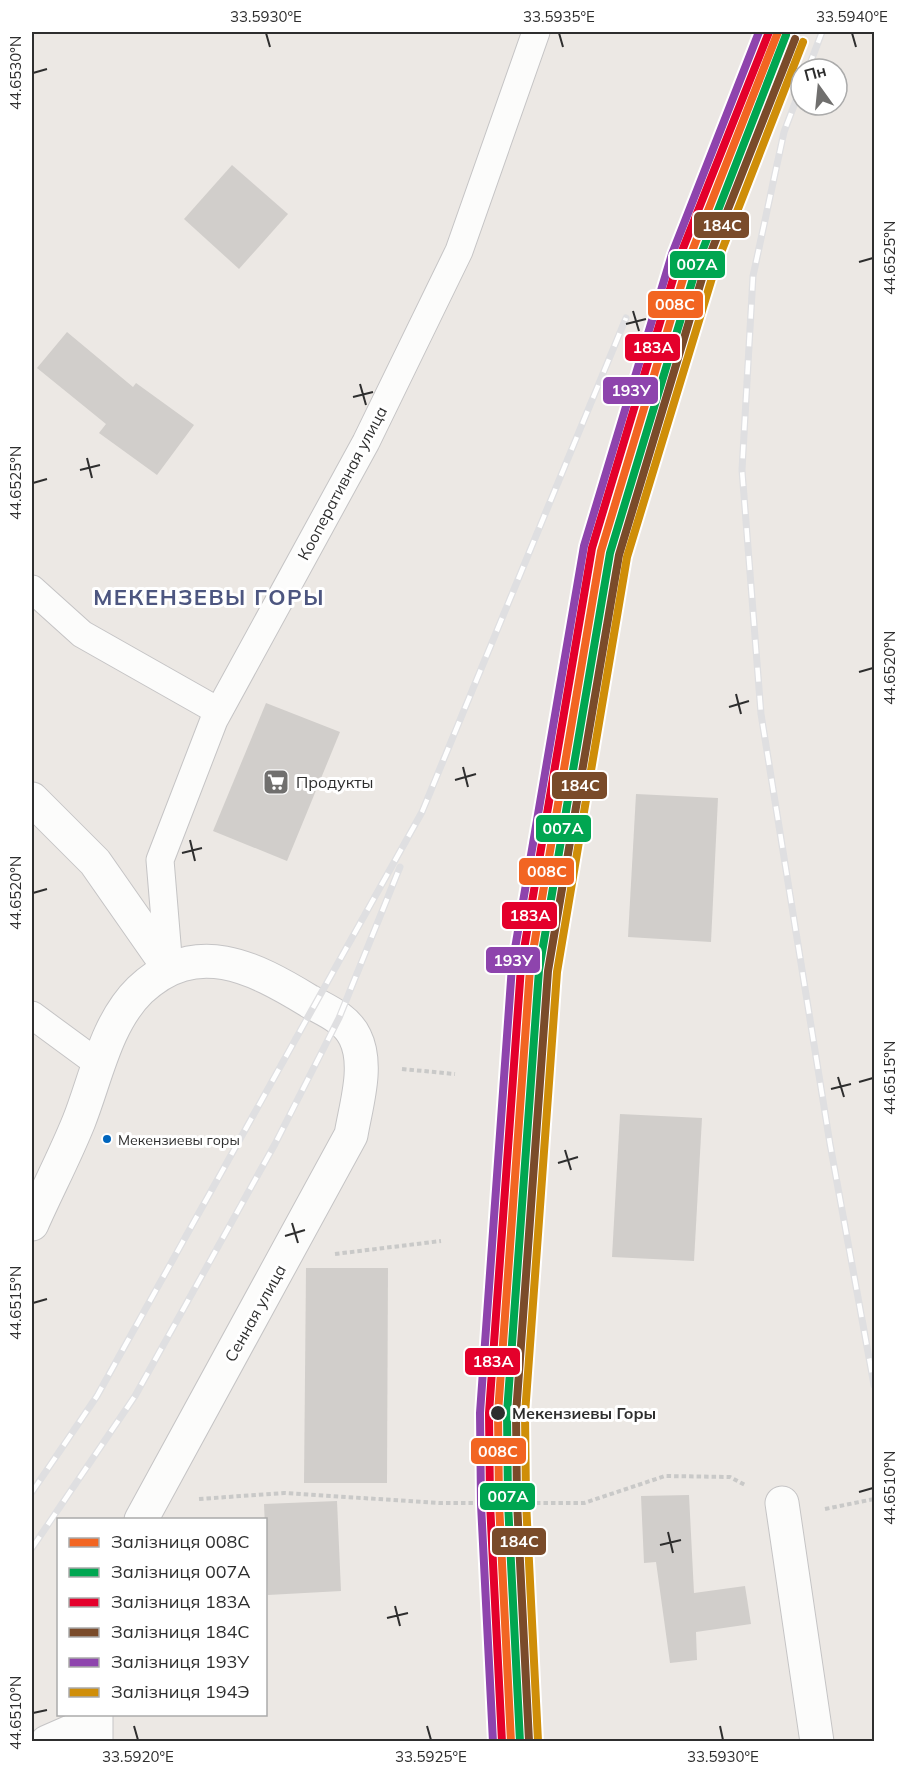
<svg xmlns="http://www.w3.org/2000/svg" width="906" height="1773" font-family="Mulish,sans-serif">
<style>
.building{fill:#d1cecb}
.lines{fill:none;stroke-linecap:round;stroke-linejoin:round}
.lane-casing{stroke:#c5c4c5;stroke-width:29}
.street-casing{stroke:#c5c4c5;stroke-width:35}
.secondary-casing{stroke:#c5c4c5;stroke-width:35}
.path{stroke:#c9c9c8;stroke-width:4;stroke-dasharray:4.5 3;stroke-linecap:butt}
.lane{stroke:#fcfcfb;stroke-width:27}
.street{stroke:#fcfcfb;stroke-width:33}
.secondary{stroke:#fcfcfb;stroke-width:33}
.rail-casing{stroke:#dfdfe1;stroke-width:7}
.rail{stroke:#fff;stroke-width:4.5;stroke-dasharray:14;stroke-linecap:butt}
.rail-1-casing{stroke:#fff;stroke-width:12}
.rail-2-casing{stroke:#fff;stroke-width:12}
.rail-3-casing{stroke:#fff;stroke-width:12}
.rail-4-casing{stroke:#fff;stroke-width:12}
.rail-5-casing{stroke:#fff;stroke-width:12}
.rail-6-casing{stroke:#fff;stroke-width:12}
.rail-1{stroke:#f26522;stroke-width:8}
.rail-2{stroke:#00a651;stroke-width:8}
.rail-3{stroke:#e4002b;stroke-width:8}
.rail-4{stroke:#7a4b2a;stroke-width:8}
.rail-5{stroke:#8e44ad;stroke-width:8}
.rail-6{stroke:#cf8e09;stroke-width:8}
.ticks{fill:none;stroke:#2e2e2e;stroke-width:2}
.bus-dot{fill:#0065bd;stroke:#fff;stroke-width:2}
.stop-dot{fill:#2e2e2e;stroke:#fff;stroke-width:2}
.labels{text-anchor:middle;stroke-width:6;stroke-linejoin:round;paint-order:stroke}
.bus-label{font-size:14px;fill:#2e2e2e;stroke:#fff;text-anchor:start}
.street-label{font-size:16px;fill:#2e2e2e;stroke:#fff}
.poi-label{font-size:16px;fill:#2e2e2e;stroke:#fff;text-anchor:start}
.stop-label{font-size:16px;font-weight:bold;fill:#2e2e2e;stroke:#fff;text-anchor:start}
.district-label{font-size:22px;font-weight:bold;letter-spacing:1.5px;fill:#4d5680;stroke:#fff}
.line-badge{stroke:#fff;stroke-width:2}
.badge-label{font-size:16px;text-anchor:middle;font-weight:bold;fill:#fff}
.neatline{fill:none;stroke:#2e2e2e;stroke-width:2}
.ticks-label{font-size:15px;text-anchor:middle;fill:#2e2e2e}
</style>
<rect width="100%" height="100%" fill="#ece8e4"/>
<g class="building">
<path d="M 232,165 L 288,214 L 239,269 L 184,219 Z"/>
<path d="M 67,332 L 133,387 L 136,383 L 194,425 L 157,475 L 99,433 L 106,424 L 37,368 Z"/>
<path d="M 266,703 L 340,732 L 287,861 L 213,831 Z"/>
<path d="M 636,794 L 718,798 L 711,942 L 628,937 Z"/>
<path d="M 620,1114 L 702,1118 L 694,1261 L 612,1257 Z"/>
<path d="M 306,1268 L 388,1268 L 387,1483 L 304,1483 Z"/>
<path d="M 689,1495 L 694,1593 L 745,1586 L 751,1624 L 696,1632 L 697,1660 L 670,1663 L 656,1562 L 644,1563 L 641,1496 Z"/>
<path d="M 337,1501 L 341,1591 L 268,1595 L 264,1504 Z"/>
</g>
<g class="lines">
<g class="lane-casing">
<g id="lane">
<path d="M 32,589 L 82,634 L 218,711"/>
<path d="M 169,968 L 160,860 L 214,720 L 366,442 L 459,251 L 536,32"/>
<path d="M 32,1015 L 100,1065"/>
</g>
</g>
<g class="street-casing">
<g id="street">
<path d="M 782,1503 L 817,1742"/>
<path d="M 47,1742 L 95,1721"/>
</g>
</g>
<g class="secondary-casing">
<g id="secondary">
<path d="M 32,799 L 95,862 L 169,968"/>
<path d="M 32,1224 C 47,1190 65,1156 79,1121 C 96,1078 106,1023 140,990 C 196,937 253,967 309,1001 C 325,1010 346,1018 355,1037 C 369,1065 356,1105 351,1135 L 141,1520"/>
<path d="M 96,1714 L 96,1742"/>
</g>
</g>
<g class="path">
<path d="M 402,1069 L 455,1074"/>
<path d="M 335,1254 L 441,1241"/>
<path d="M 199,1499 L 284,1493 L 440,1503 L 584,1503 L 665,1476 L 730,1477 L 745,1485"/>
<path d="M 825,1509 L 874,1499"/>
</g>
<use href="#lane" class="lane"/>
<use href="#street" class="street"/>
<use href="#secondary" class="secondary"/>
<g class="rail-casing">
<g id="rail">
<path d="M 808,69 L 822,32"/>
<path d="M 801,87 L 784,132 L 753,276 L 742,470 L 761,714 L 830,1144 L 874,1385"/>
<path d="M 32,1492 L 97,1396 L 422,812 L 626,318"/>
<path d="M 32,1548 L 135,1396 L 275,1144 L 339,1018 L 400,867"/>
</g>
</g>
<use href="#rail" class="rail"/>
<g class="rail-1-casing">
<path id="rail-1" d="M 511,1742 L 499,1503 L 498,1413 L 530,969 L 601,551 L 689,259 L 778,32"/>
</g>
<g class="rail-2-casing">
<path id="rail-2" d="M 520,1742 L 508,1503 L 507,1413 L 539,970 L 610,553 L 698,262 L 786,35"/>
</g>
<g class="rail-3-casing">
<path id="rail-3" d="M 502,1742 L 490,1503 L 489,1413 L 521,967 L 592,548 L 680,256 L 769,32"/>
</g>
<g class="rail-4-casing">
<path id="rail-4" d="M 529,1741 L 517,1502 L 516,1414 L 548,971 L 619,555 L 706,265 L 795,39"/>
</g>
<g class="rail-5-casing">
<path id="rail-5" d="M 493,1742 L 481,1504 L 480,1413 L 512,966 L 584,546 L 672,254 L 759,32"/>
</g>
<g class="rail-6-casing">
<path id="rail-6" d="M 538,1741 L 526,1502 L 525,1414 L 557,972 L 627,557 L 715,268 L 803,42"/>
</g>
<use href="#rail-1" class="rail-1"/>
<use href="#rail-2" class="rail-2"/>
<use href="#rail-3" class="rail-3"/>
<use href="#rail-4" class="rail-4"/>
<use href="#rail-5" class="rail-5"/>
<use href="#rail-6" class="rail-6"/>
</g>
<path class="ticks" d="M 266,33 L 270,47M 559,33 L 563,47M 852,33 L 856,47M 33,73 L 47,69M 859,262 L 873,258M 633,311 L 639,331M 626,324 L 646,319M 360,384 L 366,405M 353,397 L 373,392M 87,458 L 92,478M 80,470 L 100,465M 33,483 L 47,479M 859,672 L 873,668M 736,694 L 741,714M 729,707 L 749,701M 463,767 L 468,787M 455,780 L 476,774M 190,840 L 195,861M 182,853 L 202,848M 33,893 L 47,889M 838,1077 L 844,1097M 859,1082 L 873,1078M 831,1089 L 851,1084M 565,1150 L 571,1170M 558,1163 L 578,1157M 292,1223 L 298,1243M 285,1236 L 305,1230M 33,1303 L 47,1299M 859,1492 L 873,1488M 668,1532 L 673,1553M 660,1545 L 681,1540M 395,1606 L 400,1626M 387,1618 L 408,1613M 33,1713 L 47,1710M 134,1726 L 138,1740M 427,1726 L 431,1740M 720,1726 L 723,1740"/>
<defs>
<g id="supermarket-square" transform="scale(1.35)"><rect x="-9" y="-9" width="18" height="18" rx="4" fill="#706f6e" stroke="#fff"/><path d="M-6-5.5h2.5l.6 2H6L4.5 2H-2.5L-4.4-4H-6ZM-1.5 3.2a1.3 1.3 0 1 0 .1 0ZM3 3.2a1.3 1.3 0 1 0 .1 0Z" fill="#fff"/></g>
</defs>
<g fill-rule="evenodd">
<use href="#supermarket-square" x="276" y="782"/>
</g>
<circle class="bus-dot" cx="107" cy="1139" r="5"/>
<circle class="stop-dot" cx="498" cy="1413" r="8"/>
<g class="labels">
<g class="bus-label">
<text x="118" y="1145">Мекензиевы горы</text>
</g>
<g class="street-label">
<text transform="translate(342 483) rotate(-62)" y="6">Кооперативная улица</text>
<text transform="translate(255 1313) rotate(-61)" y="6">Сенная улица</text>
</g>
<g class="poi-label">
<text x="296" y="788">Продукты</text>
</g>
<g class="stop-label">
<text x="512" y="1419">Мекензиевы Горы</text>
</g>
<g class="district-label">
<text x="209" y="605">МЕКЕНЗЕВЫ ГОРЫ</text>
</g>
</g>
<g class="line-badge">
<rect x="693" y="211" width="57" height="28" rx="6" fill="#7a4b2a"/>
<rect x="669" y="250" width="57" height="29" rx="6" fill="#00a651"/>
<rect x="647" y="290" width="57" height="29" rx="6" fill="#f26522"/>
<rect x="624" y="333" width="57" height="29" rx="6" fill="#e4002b"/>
<rect x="602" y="376" width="57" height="29" rx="6" fill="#8e44ad"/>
<rect x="551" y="771" width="57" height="29" rx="6" fill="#7a4b2a"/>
<rect x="535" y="814" width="57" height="29" rx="6" fill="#00a651"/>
<rect x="518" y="857" width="57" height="29" rx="6" fill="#f26522"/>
<rect x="501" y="901" width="57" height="29" rx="6" fill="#e4002b"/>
<rect x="485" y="946" width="56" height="28" rx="6" fill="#8e44ad"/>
<rect x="464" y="1347" width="57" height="29" rx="6" fill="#e4002b"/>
<rect x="470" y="1437" width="57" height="28" rx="6" fill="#f26522"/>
<rect x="479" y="1482" width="57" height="29" rx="6" fill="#00a651"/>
<rect x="491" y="1527" width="56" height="29" rx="6" fill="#7a4b2a"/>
</g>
<g class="badge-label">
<text x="722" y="231">184С</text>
<text x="697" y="270">007А</text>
<text x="675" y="310">008С</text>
<text x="653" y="353">183А</text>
<text x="631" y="396">193У</text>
<text x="580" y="791">184С</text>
<text x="563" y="834">007А</text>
<text x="547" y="877">008С</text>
<text x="530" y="921">183А</text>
<text x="513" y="966">193У</text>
<text x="493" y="1367">183А</text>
<text x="498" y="1457">008С</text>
<text x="508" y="1502">007А</text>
<text x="519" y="1547">184С</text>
</g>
<rect width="906" height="1773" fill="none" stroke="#ffffff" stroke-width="66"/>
<rect x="57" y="1518" width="210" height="198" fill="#ffffff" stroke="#ababab" stroke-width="1.5"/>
<rect x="69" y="1538" width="30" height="9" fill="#f26522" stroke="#ababab" stroke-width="1.5"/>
<text x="111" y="1548" font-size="18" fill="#2e2e2e">Залізниця 008С</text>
<rect x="69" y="1568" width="30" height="9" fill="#00a651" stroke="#ababab" stroke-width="1.5"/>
<text x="111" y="1578" font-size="18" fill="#2e2e2e">Залізниця 007А</text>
<rect x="69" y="1598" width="30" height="9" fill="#e4002b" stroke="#ababab" stroke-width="1.5"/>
<text x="111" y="1608" font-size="18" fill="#2e2e2e">Залізниця 183А</text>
<rect x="69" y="1628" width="30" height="9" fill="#7a4b2a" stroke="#ababab" stroke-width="1.5"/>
<text x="111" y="1638" font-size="18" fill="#2e2e2e">Залізниця 184С</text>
<rect x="69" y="1658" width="30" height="9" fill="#8e44ad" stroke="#ababab" stroke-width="1.5"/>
<text x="111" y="1668" font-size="18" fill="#2e2e2e">Залізниця 193У</text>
<rect x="69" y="1688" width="30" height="9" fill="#cf8e09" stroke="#ababab" stroke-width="1.5"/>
<text x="111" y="1698" font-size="18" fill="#2e2e2e">Залізниця 194Э</text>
<g transform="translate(819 87) rotate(345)"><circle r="28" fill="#ffffff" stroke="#ababab" stroke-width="1.5"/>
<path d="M0-4.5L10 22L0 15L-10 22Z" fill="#706f6e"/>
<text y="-9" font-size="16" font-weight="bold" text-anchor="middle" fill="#2e2e2e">Пн</text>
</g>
<rect x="33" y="33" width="840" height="1707" class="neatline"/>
<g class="ticks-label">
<text x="266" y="22">33.5930°E</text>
<text x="559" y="22">33.5935°E</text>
<text x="852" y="22">33.5940°E</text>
<text transform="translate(16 73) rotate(-90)" y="5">44.6530°N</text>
<text transform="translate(890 258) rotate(-90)" y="5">44.6525°N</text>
<text transform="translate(16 483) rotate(-90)" y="5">44.6525°N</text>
<text transform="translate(890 668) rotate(-90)" y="5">44.6520°N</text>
<text transform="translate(16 893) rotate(-90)" y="5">44.6520°N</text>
<text transform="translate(890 1078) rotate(-90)" y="5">44.6515°N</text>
<text transform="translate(16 1303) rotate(-90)" y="5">44.6515°N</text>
<text transform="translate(890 1488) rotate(-90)" y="5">44.6510°N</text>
<text transform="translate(16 1713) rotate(-90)" y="5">44.6510°N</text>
<text x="138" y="1762">33.5920°E</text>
<text x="431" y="1762">33.5925°E</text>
<text x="723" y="1762">33.5930°E</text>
</g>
</svg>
